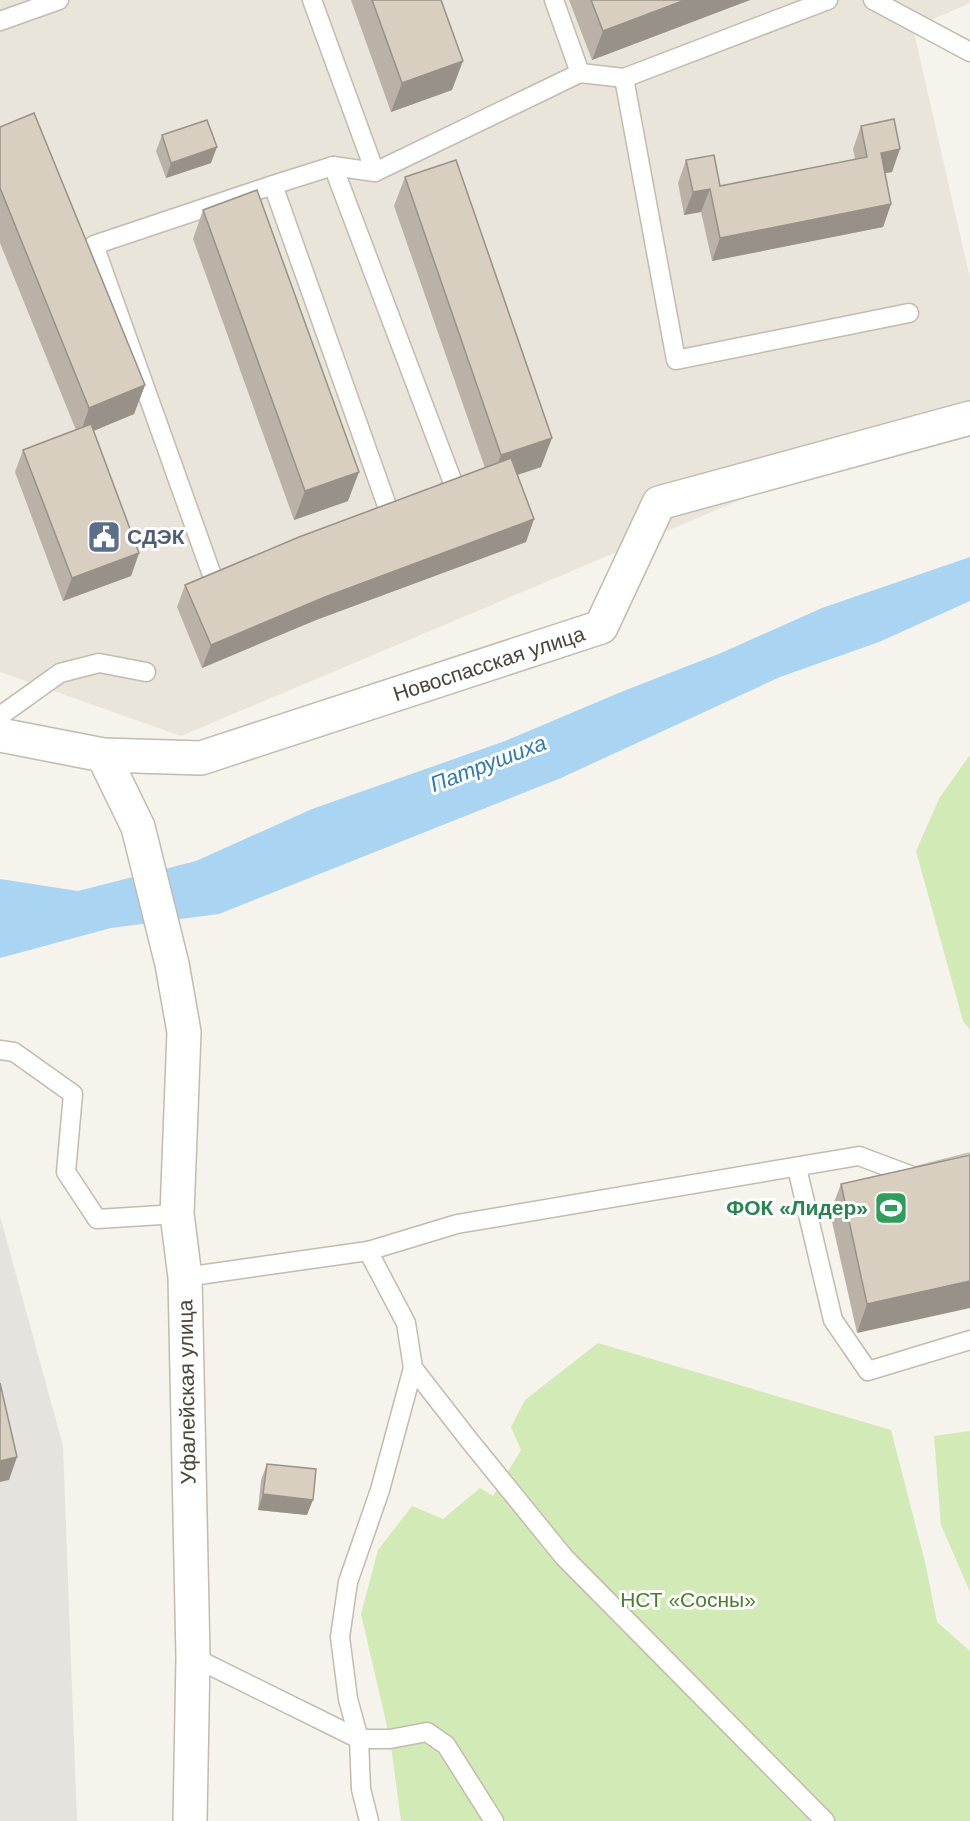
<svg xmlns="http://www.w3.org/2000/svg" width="970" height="1821" font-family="Helvetica,sans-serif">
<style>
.residential{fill:#eae5da}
.industrial{fill:#e6e2dd}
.green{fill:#d2eab5}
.water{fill:#a9d4f2}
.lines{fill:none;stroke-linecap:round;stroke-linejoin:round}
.lane-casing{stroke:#c2bbae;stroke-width:21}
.street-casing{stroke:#c2bbae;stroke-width:36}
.lane{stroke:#fff;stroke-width:18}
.street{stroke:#fff;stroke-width:33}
.wall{fill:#bab2a6}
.shaded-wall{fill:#979187}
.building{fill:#d8cfc1;stroke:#979187;stroke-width:1.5}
.labels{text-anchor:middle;stroke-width:6;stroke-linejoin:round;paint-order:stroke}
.service-label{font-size:21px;font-weight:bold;fill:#4e5e75;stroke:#fff;text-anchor:start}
.street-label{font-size:21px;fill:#4b4439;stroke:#fff}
.leisure-label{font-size:21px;font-weight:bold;fill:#27864d;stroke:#fff;text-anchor:end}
.park-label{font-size:21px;fill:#4a7f2a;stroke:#fff}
.water-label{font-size:22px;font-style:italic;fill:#2e7ab2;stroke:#fff}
</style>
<rect width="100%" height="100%" fill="#f6f3ec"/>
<path class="residential" d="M 0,0 L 970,0 L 970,3 L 913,28 L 970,278 L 970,403 L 181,736 L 0,672 Z"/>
<path class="industrial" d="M 0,1216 L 63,1446 L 77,1821 L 0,1821 Z"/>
<g class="green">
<path d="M 970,755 L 970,1030 L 963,1021 L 916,851 L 940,797 Z"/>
<path d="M 598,1343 L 891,1430 L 925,1562 L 937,1622 L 970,1651 L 970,1821 L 401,1821 L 390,1739 L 361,1614 L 378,1550 L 412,1506 L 443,1519 L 480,1488 L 493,1496 L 521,1450 L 511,1427 L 525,1400 Z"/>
<path d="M 970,1431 L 970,1592 L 941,1525 L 934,1436 Z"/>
</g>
<path class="water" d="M 970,557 L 970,601 L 879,642 L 780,677 L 561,778 L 219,914 L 111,928 L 0,958 L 0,879 L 78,891 L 196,861 L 312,809 L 505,741 L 621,692 L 721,653 L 822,608 Z"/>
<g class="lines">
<g class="lane-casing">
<g id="lane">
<path d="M 312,0 L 375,172 L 580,73 L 624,78 L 828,0"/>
<path d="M 554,0 L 580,73"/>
<path d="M 873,0 L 970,52"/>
<path d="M 0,21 L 59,0"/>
<path d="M 624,78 L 676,360 L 909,313"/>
<path d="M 333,166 L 455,488 L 442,494"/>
<path d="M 273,185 L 391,517 L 401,513"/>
<path d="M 213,578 L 94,245 L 273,185 L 333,166 L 375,172"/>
<path d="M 0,716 L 60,673 L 99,663 L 146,672"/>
<path d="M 0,1050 L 14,1052 L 73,1094 L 66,1172 L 97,1219 L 177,1214"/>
<path d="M 797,1168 L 833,1320 L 868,1371 L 970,1340"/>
<path d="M 368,1251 L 406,1323 L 413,1368 L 469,1440 L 564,1557 L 825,1821"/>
<path d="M 185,1277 L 368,1251 L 457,1224 L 859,1156 L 915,1177 L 970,1163"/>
<path d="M 193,1657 L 359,1739 L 390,1739 L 427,1732 L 446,1745 L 494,1821"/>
<path d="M 369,1821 L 361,1789 L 359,1739 L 348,1699 L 340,1637 L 348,1582 L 380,1490 L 413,1368"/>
</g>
</g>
<g class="street-casing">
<g id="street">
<path d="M 0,735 L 103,755 L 201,758 L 601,627 L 659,503 L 970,418"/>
<path d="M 103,755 L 138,827 L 172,964 L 184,1032 L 177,1214 L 185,1277 L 193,1657 L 190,1821"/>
</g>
</g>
<use href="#lane" class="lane"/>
<use href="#street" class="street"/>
</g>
<g class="wall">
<path d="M 351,0 L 441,0 L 452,90 L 391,112 Z"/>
<path d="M 569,0 L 750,0 L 592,60 Z"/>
<path d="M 861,126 L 892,172 L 885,173 L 891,204 L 883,227 L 712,261 L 701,212 L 684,215 L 678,183 L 686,160 L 720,186 L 855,159 L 853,149 Z"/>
<path d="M 0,127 L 145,385 L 134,414 L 93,431 L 139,553 L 131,576 L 63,601 L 15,472 L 23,450 L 76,430 L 0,243 Z"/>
<path d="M 162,135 L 211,163 L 166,178 L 156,151 Z"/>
<path d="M 405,177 L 541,467 L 517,475 L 534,519 L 526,542 L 316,620 L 202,668 L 177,607 L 185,585 L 485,468 L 394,206 Z"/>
<path d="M 203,210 L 348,501 L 294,520 L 193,239 Z"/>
<path d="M 970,1155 L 857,1333 L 830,1213 L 841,1184 Z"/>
<path d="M 267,1464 L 307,1515 L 258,1510 L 261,1480 Z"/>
</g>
<g class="shaded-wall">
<path d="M 685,0 L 750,0 L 592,60 L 603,31 Z"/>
<path d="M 463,61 L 452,90 L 391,112 L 402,83 Z"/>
<path d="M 217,147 L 211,163 L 166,178 L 171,163 Z"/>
<path d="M 900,149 L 892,172 L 873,175 L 881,153 Z"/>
<path d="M 710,189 L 701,212 L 684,215 L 693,192 Z"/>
<path d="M 891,204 L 883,227 L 712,261 L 720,238 Z"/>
<path d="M 145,385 L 134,414 L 79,437 L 89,408 Z"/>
<path d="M 552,438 L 541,467 L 490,484 L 501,455 Z"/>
<path d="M 359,472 L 348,501 L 294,520 L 305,491 Z"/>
<path d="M 534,519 L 526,542 L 316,620 L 202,668 L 211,645 L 325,597 Z"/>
<path d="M 139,553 L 131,576 L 63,601 L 72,578 Z"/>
<path d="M 970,1281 L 970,1308 L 857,1333 L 867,1304 Z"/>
<path d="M 17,1457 L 9,1480 L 0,1482 L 0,1461 Z"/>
<path d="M 263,1494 L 313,1500 L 307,1515 L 258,1510 Z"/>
</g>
<g class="building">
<path d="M 372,0 L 441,0 L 463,61 L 402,83 Z"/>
<path d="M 591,0 L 685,0 L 603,31 Z"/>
<path d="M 34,113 L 145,385 L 89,408 L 0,188 L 0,127 Z"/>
<path d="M 894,119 L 900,149 L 881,153 L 891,204 L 720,238 L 710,189 L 693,192 L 686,160 L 714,155 L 720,186 L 867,157 L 861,126 Z"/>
<path d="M 207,120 L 217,147 L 171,163 L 162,135 Z"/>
<path d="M 456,160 L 552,438 L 501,455 L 405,177 Z"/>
<path d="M 257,190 L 359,472 L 305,491 L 203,210 Z"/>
<path d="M 91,424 L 139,553 L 72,578 L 23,450 Z"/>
<path d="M 511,458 L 534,519 L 325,597 L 211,645 L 185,585 L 299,537 Z"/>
<path d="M 970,1155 L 970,1281 L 867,1304 L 841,1184 Z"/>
<path d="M 0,1383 L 17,1457 L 0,1461 Z"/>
<path d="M 267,1464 L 316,1469 L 313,1500 L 263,1494 Z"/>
</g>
<defs>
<g id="civic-square" transform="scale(1.725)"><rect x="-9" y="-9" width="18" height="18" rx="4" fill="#5c6f8a" stroke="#fff"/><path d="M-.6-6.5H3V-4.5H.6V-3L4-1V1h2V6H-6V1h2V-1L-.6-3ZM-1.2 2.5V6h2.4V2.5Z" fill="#fff"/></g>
<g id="stadium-square" transform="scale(1.725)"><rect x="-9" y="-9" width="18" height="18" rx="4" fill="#2e9e5b" stroke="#fff"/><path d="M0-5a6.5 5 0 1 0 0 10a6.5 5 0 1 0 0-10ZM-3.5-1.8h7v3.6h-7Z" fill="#fff"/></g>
</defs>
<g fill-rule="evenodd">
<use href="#civic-square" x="104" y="537"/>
<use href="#stadium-square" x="891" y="1208"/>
</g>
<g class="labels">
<g class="service-label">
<text x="127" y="544">СДЭК</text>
</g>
<g class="street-label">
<text transform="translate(489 664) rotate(-18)" y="7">Новоспасская улица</text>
<text transform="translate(187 1392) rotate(-91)" y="7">Уфалейская улица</text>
</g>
<g class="leisure-label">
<text x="868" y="1215">ФОК «Лидер»</text>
</g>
<g class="park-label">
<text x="688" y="1607">НСТ «Сосны»</text>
</g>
<g class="water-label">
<text transform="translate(488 763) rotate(-21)" y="8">Патрушиха</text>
</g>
</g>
</svg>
